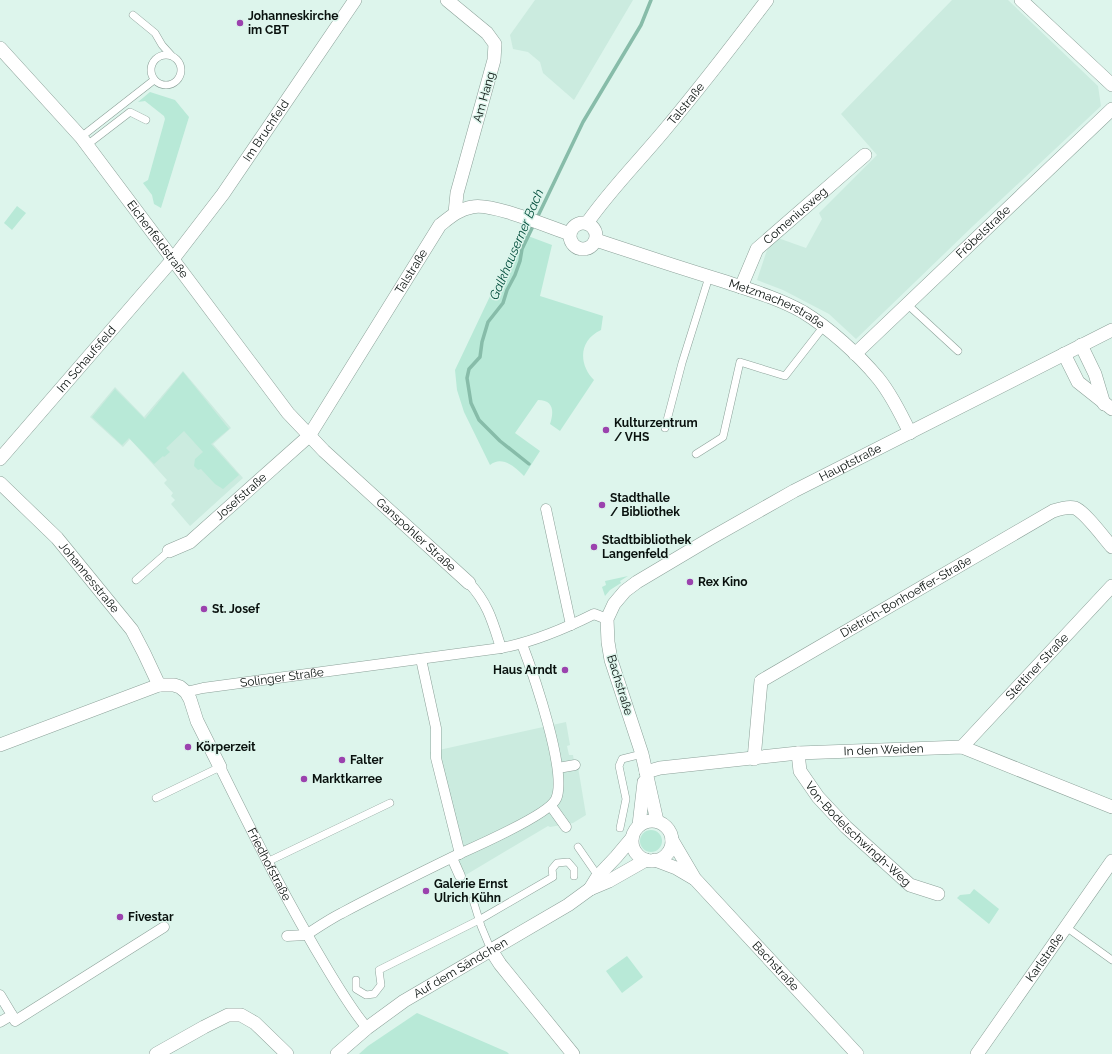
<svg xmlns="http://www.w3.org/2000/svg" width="1112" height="1054" font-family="Raleway,sans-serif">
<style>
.built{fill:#cbebdf}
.green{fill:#b8e9d7}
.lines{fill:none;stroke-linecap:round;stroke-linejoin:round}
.stream{stroke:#87bca9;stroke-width:3.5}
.service-casing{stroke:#8ca199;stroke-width:8}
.pedestrian-casing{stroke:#8ca199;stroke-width:11}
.minor-casing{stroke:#8ca199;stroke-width:14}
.service{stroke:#fff;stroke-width:7}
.pedestrian{stroke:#fff;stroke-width:10}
.minor{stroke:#fff;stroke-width:13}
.poi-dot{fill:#9b42ae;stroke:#ddf5ec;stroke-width:1.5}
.labels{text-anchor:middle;stroke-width:3;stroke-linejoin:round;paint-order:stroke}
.poi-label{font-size:12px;font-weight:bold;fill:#09110e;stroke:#ddf5ec;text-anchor:start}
.street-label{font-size:12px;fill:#09110e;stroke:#ddf5ec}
.water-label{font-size:13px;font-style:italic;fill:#044f3d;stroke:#ddf5ec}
</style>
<rect width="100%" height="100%" fill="#ddf5ec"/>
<g class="built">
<path d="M 535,0 L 633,0 L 574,100 L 543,73 L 540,62 L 528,52 L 513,49 L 510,35 Z"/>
<path d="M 952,0 L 1008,0 L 1098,86 L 1101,106 L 973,226 L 856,339 L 829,314 L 783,290 L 757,280 L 768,247 L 778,238 L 806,248 L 822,219 L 819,213 L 877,155 L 841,114 Z"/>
<path d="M 183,371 L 231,428 L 213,444 L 243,478 L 190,526 L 171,504 L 175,500 L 171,496 L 173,493 L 164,483 L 167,480 L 130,439 L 123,447 L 90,417 L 115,387 L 144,417 Z"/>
<path d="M 566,722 L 570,745 L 567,746 L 569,755 L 573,755 L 575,768 L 578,767 L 586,815 L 573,823 L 550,827 L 548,826 L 464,876 L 451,841 L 430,752 Z"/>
</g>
<g class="green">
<path d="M 150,92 L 175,100 L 189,117 L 161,208 L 154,204 L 152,195 L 143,183 L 148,180 L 165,119 L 164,116 L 145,101 L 138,102 Z"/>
<path d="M 17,206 L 26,213 L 12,230 L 4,223 Z"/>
<path d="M 520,233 L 552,245 L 540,296 L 603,316 L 601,330 C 579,340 578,364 594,380 L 560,431 L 550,424 C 554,412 554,400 538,400 L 515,433 L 540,451 L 524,476 C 515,467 502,455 490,465 L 464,412 L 457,390 L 455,370 Z"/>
<path d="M 183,372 L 229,429 L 211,444 L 239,475 L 223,489 L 215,484 L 201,469 L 198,470 L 194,466 L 195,459 L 203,452 L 184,431 L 166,448 L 170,452 L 164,457 L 163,456 L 154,464 L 129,438 L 122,445 L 92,417 L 115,389 L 145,419 Z"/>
<path d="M 628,576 L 620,581 L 621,583 L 610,590 L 605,596 L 602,587 L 606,585 L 605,581 Z"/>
<circle cx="651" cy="841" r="11"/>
<path d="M 974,889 L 999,909 L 989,924 L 957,898 L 960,895 L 970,894 Z"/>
<path d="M 627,956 L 643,977 L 622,993 L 606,971 Z"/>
<path d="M 417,1013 L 507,1052 L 509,1054 L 359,1054 L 368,1046 Z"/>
</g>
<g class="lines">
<g class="stream">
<path d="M 537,218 L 583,122 L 641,25 L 651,0"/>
<path d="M 529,464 L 500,441 L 479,420 L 471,403 L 467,378 L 469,369 L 480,357 L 482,342 L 488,322 L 503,303 L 507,290 L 515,275 L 520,261 L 522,249 L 534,224"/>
</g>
<g class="service-casing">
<g id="service">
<path d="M 133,15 L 155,33 L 162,45 L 171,55"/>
<circle cx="166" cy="70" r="15"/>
<path d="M 81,137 L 154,80"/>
<path d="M 87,145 L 130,112 L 146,120"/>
<path d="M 908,305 L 958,351"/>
<path d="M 665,428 L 682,363 L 709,277"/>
<path d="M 696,454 L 723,437 L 740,362 L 785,376 L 824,326"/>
<path d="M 136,580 L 169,551"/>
<path d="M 156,798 L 220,767"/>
<path d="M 620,828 L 626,799 L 619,766 L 622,759 L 642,754"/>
<path d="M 578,847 L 598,876"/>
<path d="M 267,862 L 390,803"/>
<path d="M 473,900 L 481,926 L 491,950"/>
<path d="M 1066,927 L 1112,960"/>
<path d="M 356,980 L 356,989 L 366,995 L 374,994 L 381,985 L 379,970 L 479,920 L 553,877 L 552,869 L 557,863 L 568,862 L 574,869 L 574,876"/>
</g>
</g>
<g class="pedestrian-casing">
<g id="pedestrian">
<path d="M 546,509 L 571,625"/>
<path d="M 469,583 C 488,603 493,623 501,648"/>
<path d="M 421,659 L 436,728 L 436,758 L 460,854"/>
<path id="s1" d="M 186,692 L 203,688 L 501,648 C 534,642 564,629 594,614 L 607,619"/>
<path id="s2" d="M 220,767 C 254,836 288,904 328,970 C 340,990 352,1010 367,1028"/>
<path d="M 558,768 L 575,765"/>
<path d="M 551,806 L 566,827"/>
<path d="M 452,858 L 460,876"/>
<path d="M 306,935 C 318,927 330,919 342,913 C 381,892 420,873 459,854 C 477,846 549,814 556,799 C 568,773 533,673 522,644"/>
<path d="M 287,936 L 306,935"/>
<path d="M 0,995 L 12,1015 L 0,1022"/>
<path d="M 12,1015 L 15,1021 L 164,927"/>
</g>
</g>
<g class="minor-casing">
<g id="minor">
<path d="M 447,0 L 487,33 L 495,44 L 494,60 L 457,193 L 455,213"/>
<path d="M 1021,0 L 1112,85"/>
<path id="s3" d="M 0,48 L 81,137 L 288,413 L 324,451 L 469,583"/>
<circle cx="583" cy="236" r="13"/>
<path id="s4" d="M 587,223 C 610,190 638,162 663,132 C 699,89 733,45 767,0"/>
<path id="s5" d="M 596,240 C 638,254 681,268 723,281 C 750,290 778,298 803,312 C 829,328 858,354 878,378 C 891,394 901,414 910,433"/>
<path id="s6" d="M 741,287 L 757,249 L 865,155"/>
<path d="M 1081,345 L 1095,374 L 1104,404"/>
<path id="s7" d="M 855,354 L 1112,109"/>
<path d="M 1064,354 L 1078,382 L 1112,409"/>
<path id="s8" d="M 0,459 L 173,259 L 223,194 L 355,0"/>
<path id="s9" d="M 0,483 L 57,538 L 132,630 L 144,653 L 159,685"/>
<path id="s10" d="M 169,551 L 190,542 L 309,436 L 440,225 C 449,218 459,209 472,207 C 491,202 549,227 570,234"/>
<path d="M 0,745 L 159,685 L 174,685 L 180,687 L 186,692 L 190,699 L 197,721 L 220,767"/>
<path id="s11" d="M 962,747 L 1112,586"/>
<path id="s12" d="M 798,753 L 800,771 L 818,797 L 846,827 L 910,885 L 938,894"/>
<path id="s13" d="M 754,759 L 761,681 L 1053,511 C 1059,509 1068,506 1075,508 C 1085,512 1104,538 1112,547"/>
<path id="s14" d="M 646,772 L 660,768 L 798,753 L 962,747 L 1112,807"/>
<path id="s15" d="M 657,821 L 642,754 L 611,660 L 608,642 L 607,619 L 614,604 L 625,591 L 637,582 L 711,538 L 794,491 L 1112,330"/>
<circle cx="652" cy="841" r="20"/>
<path d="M 639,825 L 644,782"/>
<path id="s16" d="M 672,840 L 695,879 L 857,1054"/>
<path d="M 655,860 L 676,868 L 693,878"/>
<path d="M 590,889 L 598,876 L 616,857 L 632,838"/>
<path d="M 491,950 L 500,964 L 573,1054"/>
<path d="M 156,1054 L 204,1027 L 228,1015 L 241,1015 L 255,1023 L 287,1054"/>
<path id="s17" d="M 337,1054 L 367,1028 L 404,1001 L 568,905 L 590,889 L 609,881 L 646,860"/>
<path id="s18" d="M 977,1054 L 1112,861"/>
</g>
</g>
<use href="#service" class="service"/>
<use href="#pedestrian" class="pedestrian"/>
<use href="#minor" class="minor"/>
</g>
<g class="poi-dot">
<circle cx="240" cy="23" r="4"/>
<circle cx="606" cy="430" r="4"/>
<circle cx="602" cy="505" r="4"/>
<circle cx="594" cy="547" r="4"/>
<circle cx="690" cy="582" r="4"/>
<circle cx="204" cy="609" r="4"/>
<circle cx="565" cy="670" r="4"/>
<circle cx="188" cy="747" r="4"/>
<circle cx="342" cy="760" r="4"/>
<circle cx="304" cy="779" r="4"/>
<circle cx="426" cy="891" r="4"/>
<circle cx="120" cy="917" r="4"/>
</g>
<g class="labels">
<g class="poi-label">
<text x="248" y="20">Johanneskirche<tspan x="248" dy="14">im CBT</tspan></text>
<text x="614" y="427">Kulturzentrum<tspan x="614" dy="14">/ VHS</tspan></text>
<text x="610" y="502">Stadthalle<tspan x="610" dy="14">/ Bibliothek</tspan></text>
<text x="602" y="544">Stadtbibliothek<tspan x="602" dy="14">Langenfeld</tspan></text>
<text x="698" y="586">Rex Kino</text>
<text x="212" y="613">St. Josef</text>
<text x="557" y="674" text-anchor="end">Haus Arndt</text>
<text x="196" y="751">Körperzeit</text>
<text x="350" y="764">Falter</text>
<text x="312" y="783">Marktkarree</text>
<text x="434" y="888">Galerie Ernst<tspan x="434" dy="14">Ulrich Kühn</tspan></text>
<text x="128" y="921">Fivestar</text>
</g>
<g class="street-label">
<text transform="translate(484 97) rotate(-74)" y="4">Am Hang</text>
<text dy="4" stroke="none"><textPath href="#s4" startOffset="155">Talstraße</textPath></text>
<text dy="4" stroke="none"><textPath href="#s8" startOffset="423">Im Bruchfeld</textPath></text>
<text dy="4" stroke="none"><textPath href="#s6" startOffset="92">Comeniusweg</textPath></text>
<text dy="4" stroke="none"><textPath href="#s7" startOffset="177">Fröbelstraße</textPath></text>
<text dy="4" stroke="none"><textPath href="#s3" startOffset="248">Eichenfeldstraße</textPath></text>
<text dy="4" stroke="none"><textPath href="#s10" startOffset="376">Talstraße</textPath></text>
<text dy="4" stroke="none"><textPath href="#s5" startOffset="192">Metzmacherstraße</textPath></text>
<text dy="4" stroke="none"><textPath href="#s8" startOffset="132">Im Schaufsfeld</textPath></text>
<text dy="4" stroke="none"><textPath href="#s15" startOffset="502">Hauptstraße</textPath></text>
<text dy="4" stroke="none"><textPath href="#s10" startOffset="91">Josefstraße</textPath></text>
<text dy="4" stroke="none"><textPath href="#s3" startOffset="642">Ganspohler Straße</textPath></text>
<text dy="4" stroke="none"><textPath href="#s9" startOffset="130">Johannesstraße</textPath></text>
<text dy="4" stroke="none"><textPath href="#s13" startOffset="246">Dietrich-Bonhoeffer-Straße</textPath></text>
<text dy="4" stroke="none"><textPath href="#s11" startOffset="110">Stettiner Straße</textPath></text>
<text dy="4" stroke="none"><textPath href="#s1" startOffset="97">Solinger Straße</textPath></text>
<text transform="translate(620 685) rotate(73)" y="4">Bachstraße</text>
<text dy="4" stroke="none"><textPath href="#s14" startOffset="239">In den Weiden</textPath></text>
<text dy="4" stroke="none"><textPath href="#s12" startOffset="104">Von-Bodelschwingh-Weg</textPath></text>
<text dy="4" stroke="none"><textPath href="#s2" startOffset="109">Friedhofstraße</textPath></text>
<text dy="4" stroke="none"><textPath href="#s18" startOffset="118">Karlstraße</textPath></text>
<text dy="4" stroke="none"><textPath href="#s16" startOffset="164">Bachstraße</textPath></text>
<text dy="4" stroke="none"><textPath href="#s17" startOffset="151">Auf dem Sändchen</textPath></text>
</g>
<g class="water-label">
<text transform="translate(516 244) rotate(-67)" y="5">Galkhauserner Bach</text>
</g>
</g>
</svg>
